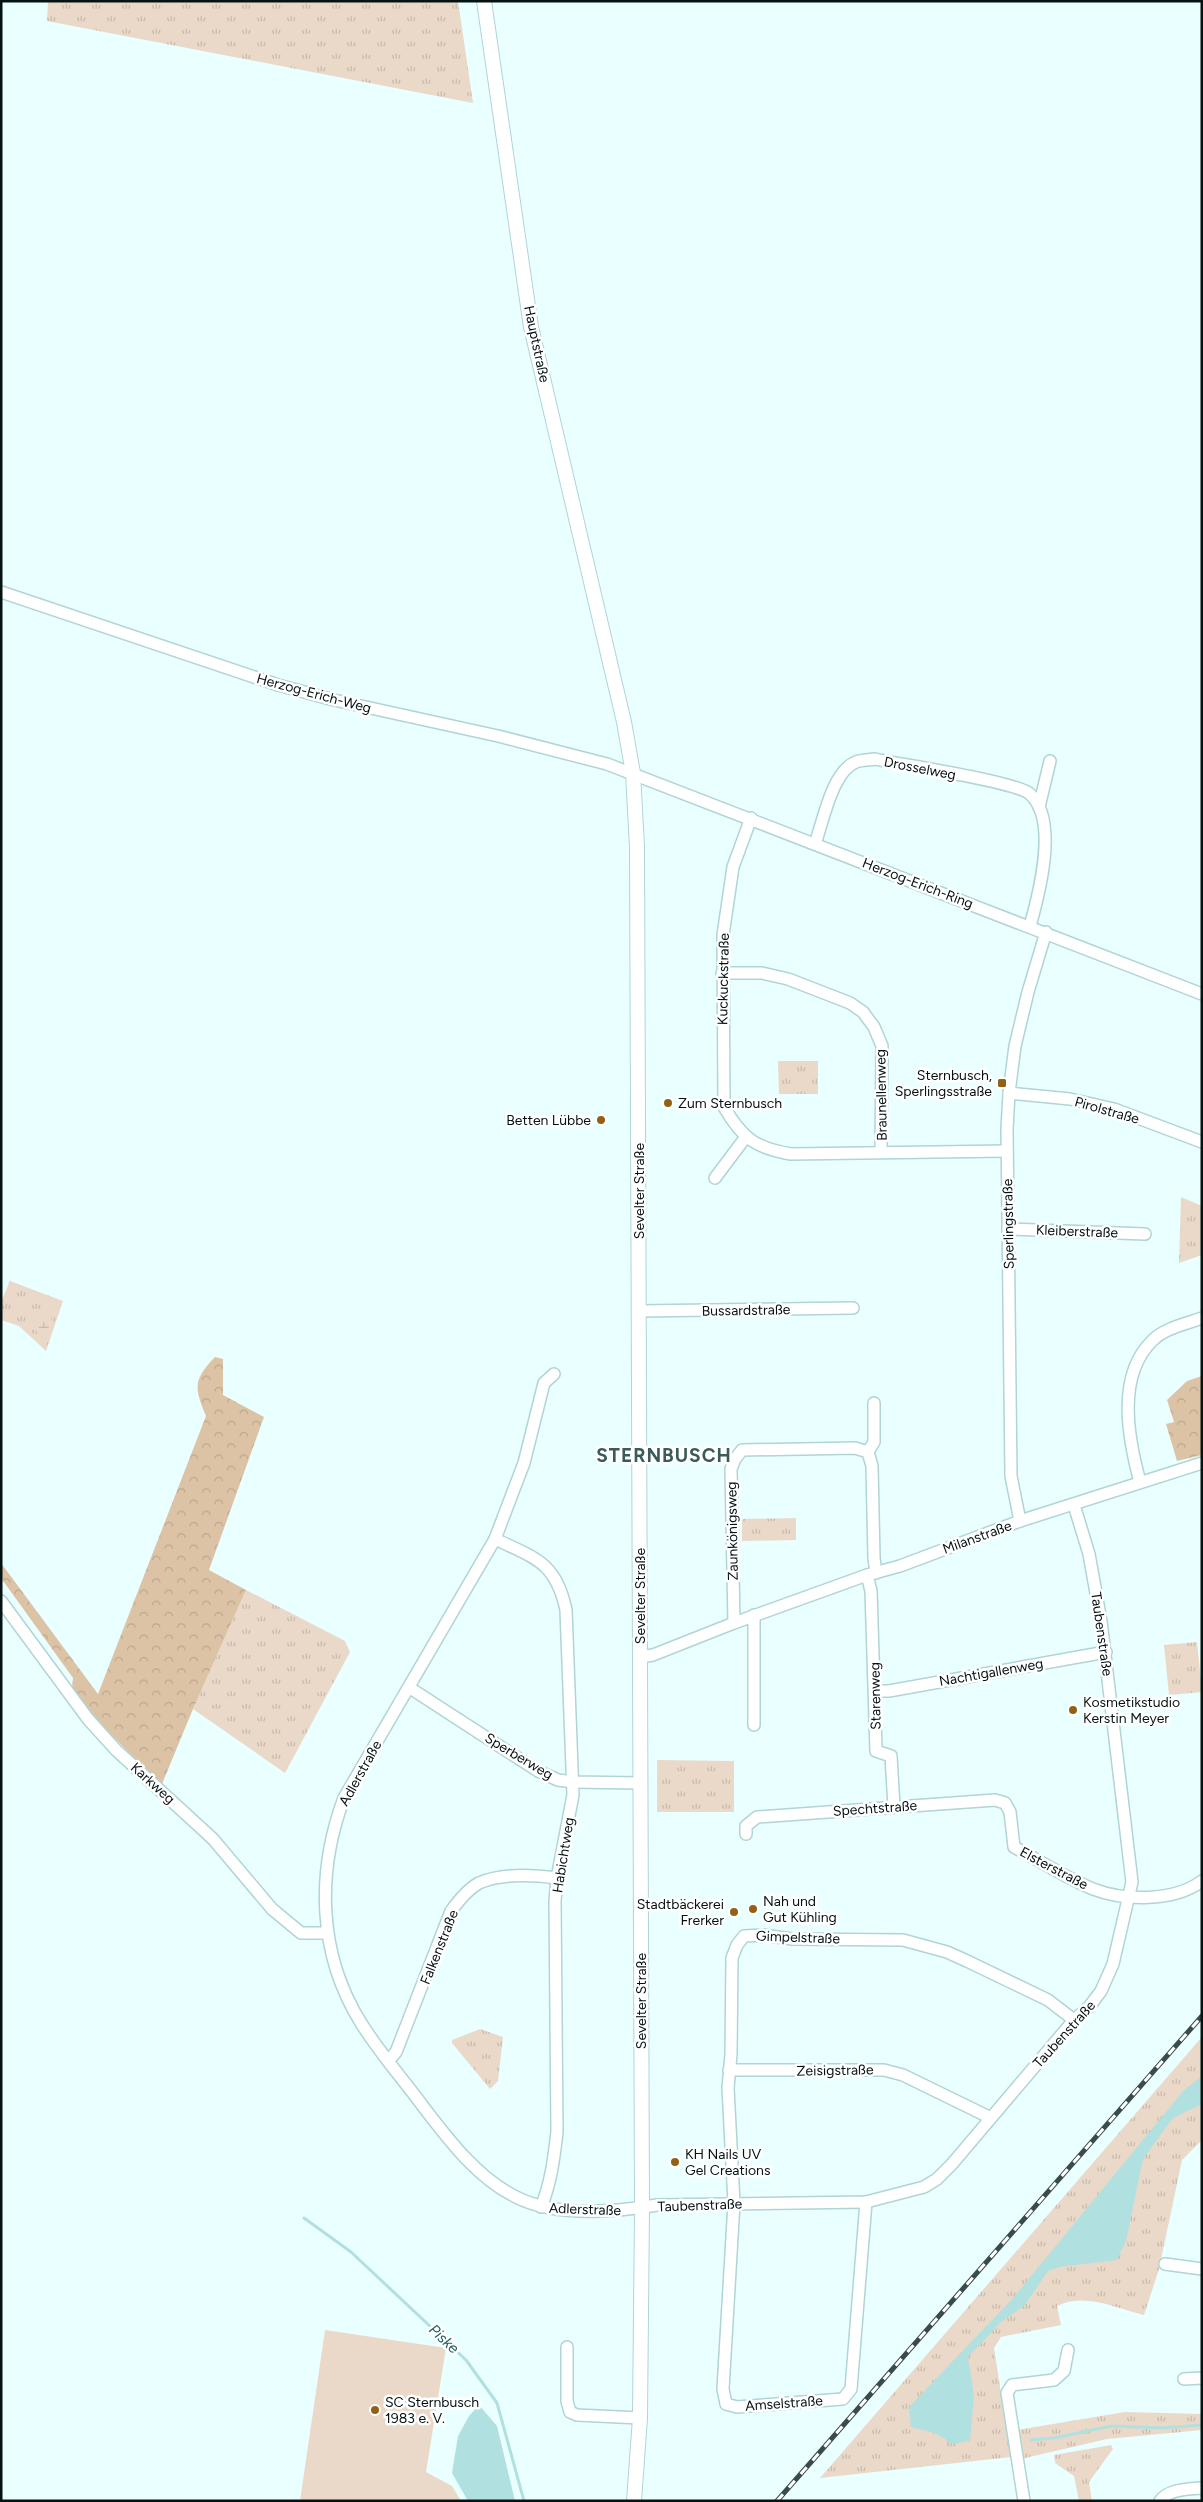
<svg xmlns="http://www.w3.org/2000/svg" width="1203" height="2502" font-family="Figtree,sans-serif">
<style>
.grass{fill:url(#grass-tufts)}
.forest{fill:url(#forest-crowns)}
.wetland{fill:url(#wetland-marsh)}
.garden{fill:#ead9c8}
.water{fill:#b1e0e0}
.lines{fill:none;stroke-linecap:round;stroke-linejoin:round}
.stream{stroke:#b1e0e0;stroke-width:3}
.minor-casing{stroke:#b1d4d4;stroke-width:14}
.tertiary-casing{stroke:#b1d4d4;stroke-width:16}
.minor{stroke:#fff;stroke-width:11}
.tertiary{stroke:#fff;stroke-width:14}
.rail-casing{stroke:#3b4a4a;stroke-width:5}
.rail{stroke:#fff;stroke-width:3;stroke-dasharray:9;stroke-linecap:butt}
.poi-dot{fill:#946015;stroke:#fff;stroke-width:2}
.labels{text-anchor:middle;stroke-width:5;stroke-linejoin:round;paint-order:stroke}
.street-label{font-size:14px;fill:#051212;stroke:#fff}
.poi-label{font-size:14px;fill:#051212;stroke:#fff;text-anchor:start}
.water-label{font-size:15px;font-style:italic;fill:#216060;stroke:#fff}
.district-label{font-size:19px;font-weight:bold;letter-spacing:1px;fill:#3b5a5a;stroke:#fff}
</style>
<defs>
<pattern id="grass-tufts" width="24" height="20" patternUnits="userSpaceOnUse" patternTransform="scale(1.25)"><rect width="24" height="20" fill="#ead9c8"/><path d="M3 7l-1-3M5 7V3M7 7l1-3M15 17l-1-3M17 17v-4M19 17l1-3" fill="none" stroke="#c7b9ab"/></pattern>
<pattern id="forest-crowns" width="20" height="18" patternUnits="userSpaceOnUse" patternTransform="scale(1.25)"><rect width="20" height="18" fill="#ddc3a6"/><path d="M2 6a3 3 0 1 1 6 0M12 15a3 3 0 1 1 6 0" fill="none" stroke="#bca68e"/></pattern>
<pattern id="wetland-marsh" width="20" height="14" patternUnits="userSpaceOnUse" patternTransform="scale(1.25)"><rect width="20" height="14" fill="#ead9c8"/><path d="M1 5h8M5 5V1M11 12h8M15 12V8" fill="none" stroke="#c7b9ab"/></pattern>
</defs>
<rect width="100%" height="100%" fill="#eaffff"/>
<g class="grass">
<path d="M 48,1 L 458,1 L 473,103 L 47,21 Z"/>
<path d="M 778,1061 L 818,1061 L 818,1094 L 779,1094 Z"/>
<path d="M 1181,1197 L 1202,1206 L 1202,1255 L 1179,1263 Z"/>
<path d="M 10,1281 L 63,1301 L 46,1351 L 19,1326 L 1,1320 L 1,1302 Z"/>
<path d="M 796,1518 L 796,1540 L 742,1541 L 742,1519 Z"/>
<path d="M 246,1590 L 345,1641 L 350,1652 L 285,1773 L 193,1709 Z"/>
<path d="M 1197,1642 L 1202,1692 L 1169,1695 L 1164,1645 Z"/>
<path d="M 657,1760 L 734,1761 L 734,1812 L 657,1812 Z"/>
<path d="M 480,2029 L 503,2037 L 498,2081 L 490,2089 L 452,2043 L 452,2040 Z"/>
<path d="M 1201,2038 L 1202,2140 L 1182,2160 L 1159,2269 L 1144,2315 C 1116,2308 1084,2292 1057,2306 L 1061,2325 L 1001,2337 L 994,2348 L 1011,2457 L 820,2478 Z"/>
<path d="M 1125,2412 L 1202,2414 L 1202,2430 L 1107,2439 L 1021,2459 L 1017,2430 Z"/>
<path d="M 1111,2445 L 1113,2449 L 1089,2482 L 1092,2501 L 1079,2501 L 1074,2476 L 1055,2463 L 1054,2455 Z"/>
</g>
<g class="forest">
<path d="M 215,1357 L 223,1359 L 223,1395 L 264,1417 L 209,1570 L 246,1590 L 193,1709 L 162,1784 C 130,1754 98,1724 72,1688 L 73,1678 L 1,1578 L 1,1563 L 98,1694 L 206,1416 C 194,1387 193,1380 215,1357 Z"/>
<path d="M 1202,1376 L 1202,1455 L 1177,1461 L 1166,1424 L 1174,1422 L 1167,1400 L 1187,1381 Z"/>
</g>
<path class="wetland" d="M 39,1313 L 47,1313 L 52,1317 L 53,1325 L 48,1336 L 38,1335 L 35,1328 Z"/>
<path class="garden" d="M 325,2330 L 446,2348 L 426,2472 L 452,2486 L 461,2501 L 300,2501 Z"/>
<g class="water">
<path d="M 1202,2076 L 1202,2104 L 1173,2118 L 1143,2159 L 1126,2241 L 1117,2260 L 1059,2267 L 1048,2271 L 1024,2306 L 1001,2322 L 968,2357 L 974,2395 L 970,2441 L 950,2444 C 941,2432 925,2431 911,2427 L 909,2407 L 1013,2298 L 1184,2090 Z"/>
<path d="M 479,2405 L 497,2426 L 515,2501 L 468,2501 L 452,2473 L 458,2436 L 469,2416 Z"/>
</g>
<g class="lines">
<g class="stream">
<path d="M 304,2218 L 351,2252 L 466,2360 L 497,2403 L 524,2501"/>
<path d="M 1031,2440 L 1054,2438 L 1112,2426 L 1163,2428 L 1202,2425"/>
</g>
<g class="minor-casing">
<g id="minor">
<path d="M 1,592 L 278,685 L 334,700 L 498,736 L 607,764 L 1202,994"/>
<path d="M 1039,807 L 1050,761"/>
<path d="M 751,818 L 733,867 L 723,935 L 724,1107 C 742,1138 755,1148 791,1154 L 1007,1151"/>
<path d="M 815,844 C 823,822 832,771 856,762 C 861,760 869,760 875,759 C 902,765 1015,781 1030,794 C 1059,820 1039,894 1030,926"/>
<path d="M 722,973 L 762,973 L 788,979 L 850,1003 L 863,1012 L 874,1027 L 882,1046 L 881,1152"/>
<path d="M 1009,1093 L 1070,1099 L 1114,1109 L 1202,1142"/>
<path d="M 715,1178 L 745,1138"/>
<path d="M 1008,1229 L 1145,1234"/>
<path d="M 639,1311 L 853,1308"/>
<path d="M 554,1374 L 544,1383 L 524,1463 L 495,1539 L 344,1798 C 316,1873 318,1954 361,2023 C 379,2052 402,2078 422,2105 C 448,2139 477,2178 516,2197 C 555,2217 615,2212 657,2205 L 866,2202 L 924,2187 L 937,2179 L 952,2164 L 1074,2020 L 1089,2007 L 1101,1991 L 1113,1964 L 1132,1882 L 1101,1621 L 1089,1554 L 1074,1505"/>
<path d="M 868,1452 L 874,1442 L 874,1403"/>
<path d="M 1140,1482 C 1128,1438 1116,1375 1153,1340 C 1165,1328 1186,1324 1202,1318"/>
<path d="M 1020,1521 L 1011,1476 L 1007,1129 L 1009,1093 L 1015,1046 L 1028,992 L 1046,932"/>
<path d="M 495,1539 C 535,1558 556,1562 566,1610 L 573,1795 L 557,1878 L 555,1901 L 557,2132 C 554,2158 551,2183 541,2207"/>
<path d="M 867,1575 L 871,1591 L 876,1751 L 891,1756 L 894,1807"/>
<path d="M 1,1601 L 88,1719 L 116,1750 L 213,1839 L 272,1909 L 301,1933 L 327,1933"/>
<path d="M 754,1615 L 754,1725"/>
<path d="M 734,1623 L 731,1469 L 735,1459 L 742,1450 L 855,1448 L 868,1452 L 872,1466 L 874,1558 L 876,1573"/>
<path d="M 640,1657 L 653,1655 L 734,1623 L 867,1575 L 900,1566 L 1020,1521 L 1202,1463"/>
<path d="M 410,1688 L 538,1771 L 558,1780 L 573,1782 L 640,1783"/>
<path d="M 876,1691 L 889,1691 L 1106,1652"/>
<path d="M 746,1834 L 746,1826 L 757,1817 L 995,1800 L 1005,1803 L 1010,1812 L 1014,1847 C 1040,1861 1066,1878 1093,1889 C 1124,1901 1174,1902 1202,1881"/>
<path d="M 388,2061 L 396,2052 L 451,1911 C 459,1900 468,1889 479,1883 C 501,1873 534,1875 557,1878"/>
<path d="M 729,2070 L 884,2070 L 903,2075 L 991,2118"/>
<path d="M 866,2202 L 851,2389 L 843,2399 L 737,2407 L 726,2404 L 723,2389 L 734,2203 L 728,2088 L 731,2054 L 732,1958 L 737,1945 L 744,1936 L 763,1935 L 792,1939 L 903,1940 L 947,1952 L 967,1961 L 1048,2000 L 1074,2020"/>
<path d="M 1165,2264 L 1202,2269"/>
<path d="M 567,2347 L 567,2401 L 570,2412 L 577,2415 L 640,2418"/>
<path d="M 1184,2379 L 1202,2378"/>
<path d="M 1024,2501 L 1007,2393 L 1012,2385 L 1054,2380 L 1064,2371 L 1068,2350"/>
<path d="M 1160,2501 C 1168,2489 1189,2489 1202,2488"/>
</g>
</g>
<g class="tertiary-casing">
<path id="tertiary" d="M 484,1 L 531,327 L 624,722 L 633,773 L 637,847 L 642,2208 L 640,2418 L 634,2501"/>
</g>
<use href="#minor" class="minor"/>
<use href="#tertiary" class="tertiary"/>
<g class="rail-casing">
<path id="rail" d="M 777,2501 L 1202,2016"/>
</g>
<use href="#rail" class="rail"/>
</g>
<g class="poi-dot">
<rect x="997" y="1078" width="10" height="10" rx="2.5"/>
<circle cx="668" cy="1103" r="5"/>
<circle cx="601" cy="1120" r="5"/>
<circle cx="1073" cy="1710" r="5"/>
<circle cx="753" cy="1909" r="5"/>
<circle cx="734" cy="1912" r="5"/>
<circle cx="675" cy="2162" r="5"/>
<circle cx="375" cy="2410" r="5"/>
</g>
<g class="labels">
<g class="street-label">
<text transform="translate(537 344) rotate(78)" y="5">Hauptstraße</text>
<text transform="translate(314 693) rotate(15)" y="5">Herzog-Erich-Weg</text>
<text transform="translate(920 768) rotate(11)" y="5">Drosselweg</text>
<text transform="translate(918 883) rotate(21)" y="5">Herzog-Erich-Ring</text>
<text transform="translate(723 979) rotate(-89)" y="5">Kuckuckstraße</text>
<text transform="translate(881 1095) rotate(-91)" y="5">Braunellenweg</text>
<text transform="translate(1107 1110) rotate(16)" y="5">Pirolstraße</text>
<text transform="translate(639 1191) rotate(-90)" y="5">Sevelter Straße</text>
<text transform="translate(1008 1224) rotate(-91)" y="5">Sperlingstraße</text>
<text transform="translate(1077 1231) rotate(2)" y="5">Kleiberstraße</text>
<text transform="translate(746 1310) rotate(-1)" y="5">Bussardstraße</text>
<text transform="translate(732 1531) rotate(-91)" y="5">Zaunkönigsweg</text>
<text transform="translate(977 1537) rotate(-20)" y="5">Milanstraße</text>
<text transform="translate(640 1596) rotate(-90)" y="5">Sevelter Straße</text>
<text transform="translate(1102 1634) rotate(82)" y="5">Taubenstraße</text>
<text transform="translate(991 1672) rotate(-10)" y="5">Nachtigallenweg</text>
<text transform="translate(875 1696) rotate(-91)" y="5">Starenweg</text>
<text transform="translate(519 1756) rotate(31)" y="5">Sperberweg</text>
<text transform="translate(360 1773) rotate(-61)" y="5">Adlerstraße</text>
<text transform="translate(153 1783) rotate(42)" y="5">Karkweg</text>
<text transform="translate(875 1808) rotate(-4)" y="5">Spechtstraße</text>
<text transform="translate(563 1855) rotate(-81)" y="5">Habichtweg</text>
<text transform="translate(1054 1868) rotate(28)" y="5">Elsterstraße</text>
<text transform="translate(798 1937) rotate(2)" y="5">Gimpelstraße</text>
<text transform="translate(439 1947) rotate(-68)" y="5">Falkenstraße</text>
<text transform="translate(641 2001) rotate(-90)" y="5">Sevelter Straße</text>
<text transform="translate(1064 2034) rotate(-48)" y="5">Taubenstraße</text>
<text transform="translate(835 2070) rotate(-1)" y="5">Zeisigstraße</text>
<text transform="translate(700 2205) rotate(-2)" y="5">Taubenstraße</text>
<text transform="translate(585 2209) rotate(2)" y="5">Adlerstraße</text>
<text transform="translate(784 2403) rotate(-4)" y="5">Amselstraße</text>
</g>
<g class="poi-label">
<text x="992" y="1080" text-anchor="end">Sternbusch,<tspan x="992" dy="16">Sperlingsstraße</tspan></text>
<text x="678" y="1108">Zum Sternbusch</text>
<text x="591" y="1125" text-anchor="end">Betten Lübbe</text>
<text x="1083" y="1707">Kosmetikstudio<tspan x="1083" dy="16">Kerstin Meyer</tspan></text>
<text x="763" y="1906">Nah und<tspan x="763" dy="16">Gut Kühling</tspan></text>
<text x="724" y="1909" text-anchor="end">Stadtbäckerei<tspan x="724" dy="16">Frerker</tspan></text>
<text x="685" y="2159">KH Nails UV<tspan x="685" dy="16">Gel Creations</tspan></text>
<text x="385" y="2407">SC Sternbusch<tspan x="385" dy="16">1983 e. V.</tspan></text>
</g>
<g class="water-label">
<text transform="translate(444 2339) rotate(43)" y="5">Piske</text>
</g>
<g class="district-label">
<text x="664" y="1462">STERNBUSCH</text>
</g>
</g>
<rect width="1203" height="2502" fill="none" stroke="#051212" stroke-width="5"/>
</svg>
